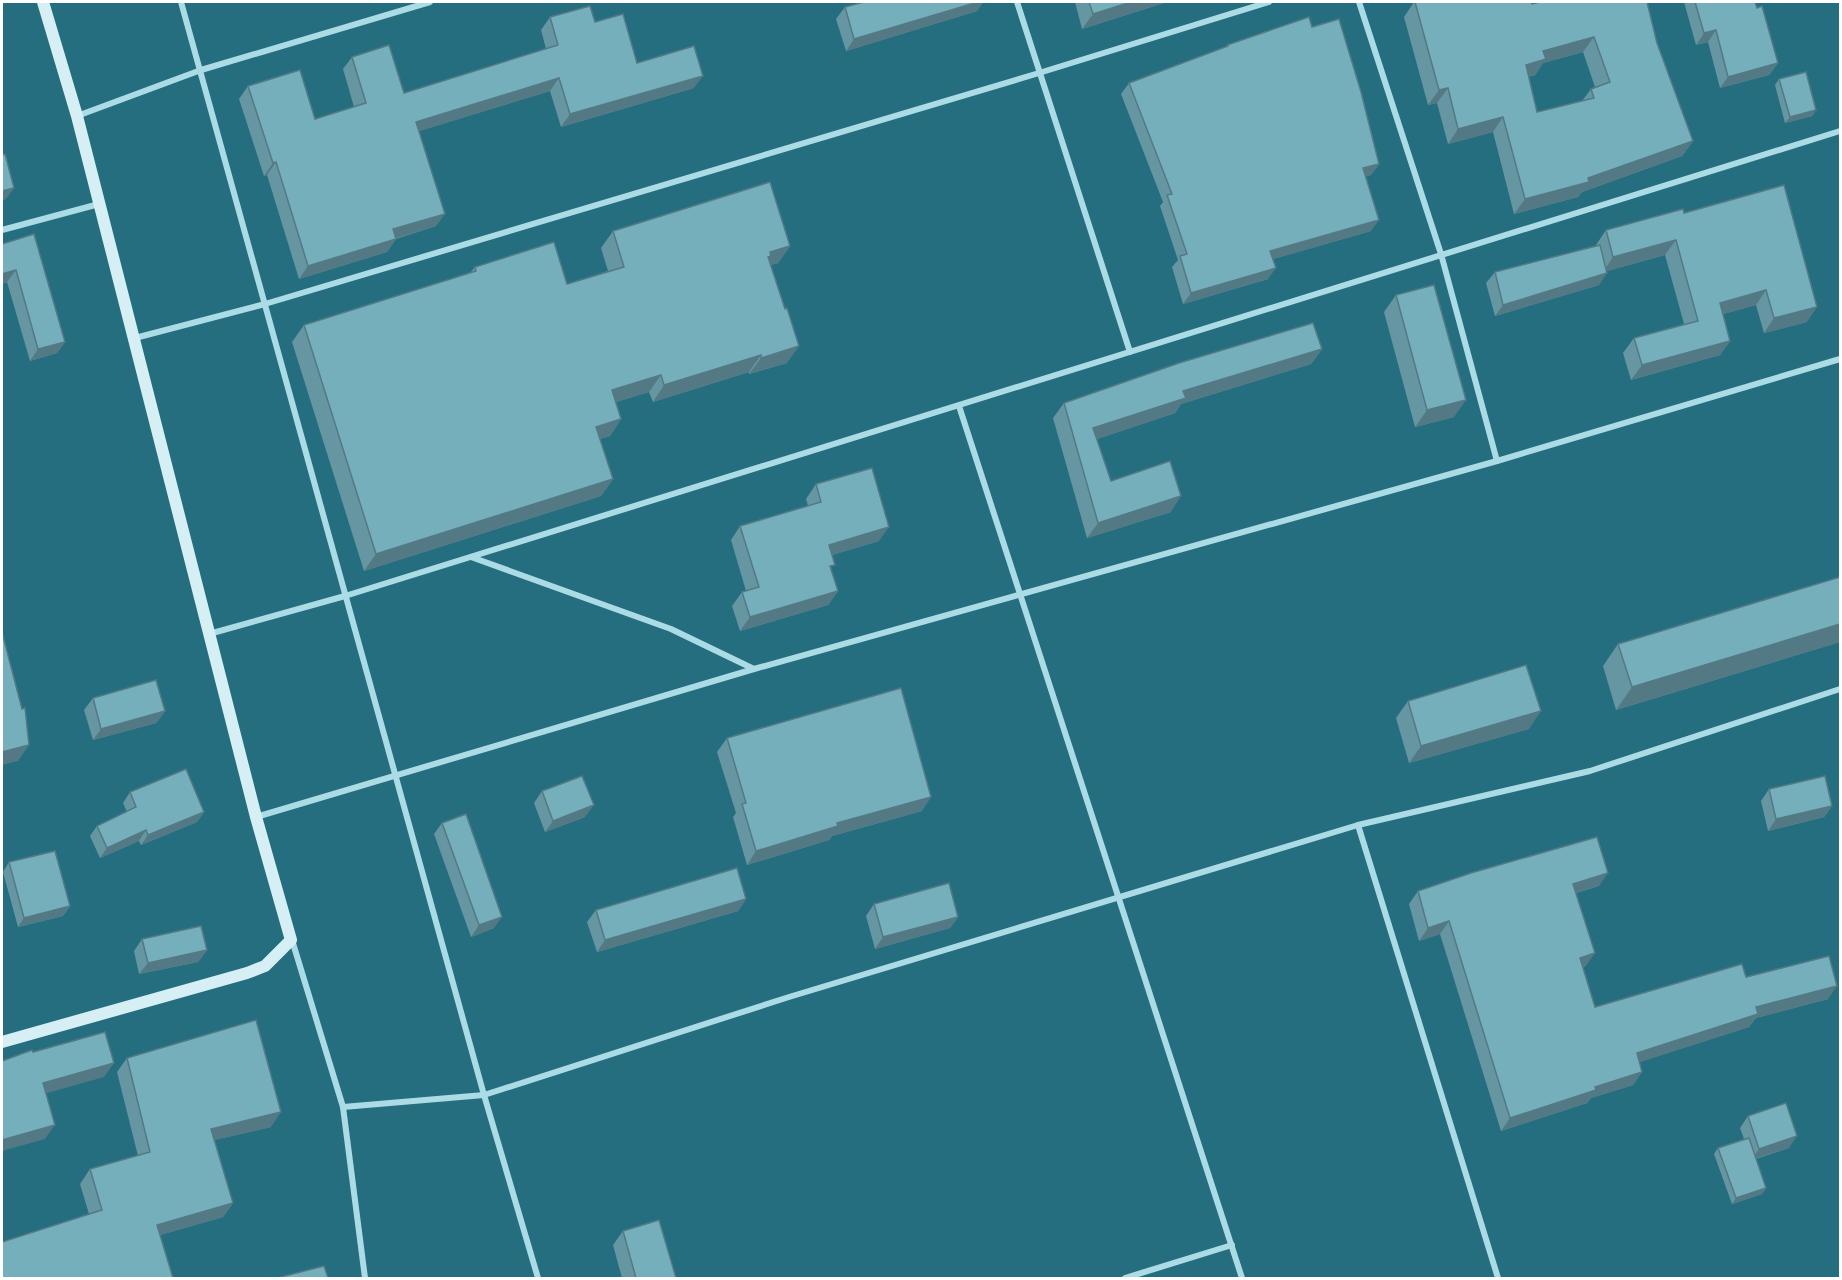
<svg xmlns="http://www.w3.org/2000/svg" width="1842" height="1280" font-family="'Open Sans',sans-serif">
<style>
.lines{fill:none;stroke-linecap:round;stroke-linejoin:round}
.street{stroke:#abdce6;stroke-width:6}
.secondary{stroke:#d5eff5;stroke-width:12}
.wall{fill:#6596a2;fill-rule:evenodd}
.shaded-wall{fill:#537a84}
.building{fill:#76afbc;stroke:#537a84;stroke-width:1.5;fill-rule:evenodd}
</style>
<rect width="100%" height="100%" fill="#256e7f"/>
<g class="lines">
<g class="street">
<path d="M 181,2 L 484,1095 L 538,1278"/>
<path d="M 1017,2 L 1130,352"/>
<path d="M 1359,2 L 1441,254 L 1497,461"/>
<path d="M 77,116 L 201,70 L 430,2"/>
<path d="M 2,230 L 99,204"/>
<path d="M 135,338 L 265,304 L 1039,73 L 1269,2"/>
<path d="M 959,406 L 1242,1278"/>
<path d="M 471,557 L 671,629 L 754,669"/>
<path d="M 209,634 L 345,596 L 1840,131"/>
<path d="M 256,817 L 754,669 L 1497,461 L 1840,359"/>
<path d="M 1358,825 L 1498,1278"/>
<path d="M 292,940 L 343,1107 L 365,1278"/>
<path d="M 343,1107 L 484,1095 L 789,997 L 1358,825 L 1590,771 L 1840,689"/>
<path d="M 1125,1278 L 1232,1245"/>
</g>
<path class="secondary" d="M 2,1042 L 247,973 L 265,966 L 291,940 L 256,817 L 77,116 L 43,2"/>
</g>
<g class="wall">
<path d="M 864,2 L 983,2 L 977,11 L 846,51 L 836,19 L 845,7 Z"/>
<path d="M 1075,2 L 1167,2 L 1082,29 Z"/>
<path d="M 1414,2 L 1531,2 L 1532,4 L 1657,43 L 1693,141 L 1682,156 L 1582,192 L 1578,197 L 1514,214 L 1493,132 L 1448,144 L 1437,103 L 1428,105 L 1404,17 ZM 1583,52 L 1595,87 L 1591,89 L 1582,101 L 1537,112 L 1528,77 L 1535,75 L 1543,63 Z"/>
<path d="M 1684,2 L 1755,2 L 1778,63 L 1769,75 L 1720,88 L 1708,42 L 1696,45 Z"/>
<path d="M 550,17 L 595,22 L 637,63 L 694,88 L 561,127 L 550,91 L 419,131 L 436,226 L 396,239 L 387,252 L 299,279 L 267,175 L 264,176 L 239,99 L 248,86 L 315,119 L 354,107 L 343,69 L 352,57 L 404,93 L 546,49 L 541,30 Z"/>
<path d="M 1312,27 L 1379,164 L 1371,175 L 1366,176 L 1371,231 L 1273,259 L 1268,279 L 1183,304 L 1172,267 L 1178,260 L 1160,206 L 1163,202 L 1121,94 L 1129,83 L 1225,47 L 1227,45 Z"/>
<path d="M 1779,79 L 1816,110 L 1812,116 L 1785,123 L 1775,85 Z"/>
<path d="M 1684,213 L 1807,322 L 1764,333 L 1756,305 L 1723,314 L 1730,341 L 1720,355 L 1631,380 L 1623,353 L 1634,338 L 1684,324 L 1665,255 L 1607,271 L 1599,285 L 1495,316 L 1486,283 L 1495,272 L 1596,246 L 1596,245 L 1606,230 Z"/>
<path d="M 613,231 L 790,246 L 778,263 L 771,265 L 787,363 L 749,374 L 749,372 L 653,402 L 649,392 L 616,402 L 621,419 L 610,436 L 600,439 L 613,479 L 601,496 L 364,571 L 292,342 L 304,325 L 470,273 L 475,267 L 567,284 L 608,271 L 601,248 Z"/>
<path d="M 2,244 L 65,342 L 57,353 L 30,361 L 7,282 L 2,284 Z"/>
<path d="M 1396,295 L 1454,417 L 1415,427 L 1384,312 Z"/>
<path d="M 1322,349 L 1311,364 L 1181,404 L 1175,413 L 1097,439 L 1111,481 L 1171,512 L 1087,538 L 1053,418 L 1064,403 Z"/>
<path d="M 816,484 L 879,541 L 832,555 L 831,570 L 838,591 L 828,605 L 740,631 L 732,606 L 742,592 L 746,591 L 731,540 L 740,526 L 808,506 L 806,499 Z"/>
<path d="M 1840,577 L 1840,642 L 1616,710 L 1603,666 L 1618,644 Z"/>
<path d="M 93,698 L 165,711 L 156,723 L 93,740 L 84,710 Z"/>
<path d="M 1408,701 L 1529,729 L 1409,763 L 1396,718 Z"/>
<path d="M 727,738 L 922,811 L 832,836 L 829,840 L 747,865 L 733,817 L 736,813 L 717,752 Z"/>
<path d="M 1769,789 L 1832,806 L 1824,817 L 1768,831 L 1761,801 Z"/>
<path d="M 542,791 L 585,817 L 545,832 L 534,803 Z"/>
<path d="M 130,792 L 204,812 L 197,822 L 141,845 L 139,841 L 100,858 L 90,836 L 97,826 L 127,812 L 123,803 Z"/>
<path d="M 442,823 L 494,928 L 471,937 L 434,834 Z"/>
<path d="M 9,862 L 70,906 L 63,916 L 18,927 L 3,872 Z"/>
<path d="M 1599,886 L 1576,893 L 1586,966 L 1583,967 L 1595,1007 L 1746,977 L 1828,999 L 1756,1018 L 1749,1027 L 1639,1062 L 1642,1072 L 1633,1085 L 1591,1098 L 1587,1103 L 1501,1131 L 1440,934 L 1419,941 L 1409,904 L 1418,891 Z"/>
<path d="M 746,899 L 738,911 L 597,952 L 587,922 L 596,910 Z"/>
<path d="M 874,904 L 958,917 L 950,928 L 875,949 L 866,916 Z"/>
<path d="M 142,939 L 207,950 L 198,962 L 139,974 L 134,951 Z"/>
<path d="M 127,1058 L 271,1127 L 214,1140 L 233,1203 L 223,1217 L 160,1235 L 89,1214 L 80,1184 L 90,1169 L 138,1156 L 117,1072 Z"/>
<path d="M 1748,1116 L 1789,1148 L 1756,1159 L 1766,1188 L 1762,1194 L 1732,1204 L 1714,1154 L 1718,1148 L 1744,1139 L 1740,1128 Z"/>
<path d="M 623,1231 L 676,1278 L 622,1278 L 613,1245 Z"/>
</g>
<g class="shaded-wall">
<path d="M 978,2 L 983,2 L 977,11 L 846,51 L 854,39 Z"/>
<path d="M 1131,2 L 1167,2 L 1082,29 L 1093,14 Z"/>
<path d="M 1716,30 L 1708,42 L 1696,45 L 1704,33 Z"/>
<path d="M 1594,37 L 1583,52 L 1543,63 L 1535,75 L 1515,80 L 1526,65 L 1543,51 Z"/>
<path d="M 1778,63 L 1769,75 L 1720,88 L 1728,77 Z"/>
<path d="M 703,76 L 694,88 L 561,127 L 570,114 Z"/>
<path d="M 559,78 L 550,91 L 407,135 L 416,122 Z"/>
<path d="M 1448,88 L 1437,103 L 1428,105 L 1439,90 Z"/>
<path d="M 1816,110 L 1812,116 L 1785,123 L 1790,117 Z"/>
<path d="M 1503,117 L 1493,132 L 1448,144 L 1458,129 Z"/>
<path d="M 1693,141 L 1682,156 L 1582,192 L 1578,197 L 1514,214 L 1525,199 L 1588,178 Z"/>
<path d="M 276,162 L 267,175 L 264,176 L 273,163 Z"/>
<path d="M 1379,164 L 1371,175 L 1356,179 L 1363,168 Z"/>
<path d="M 14,188 L 6,199 L 2,201 L 2,191 Z"/>
<path d="M 445,214 L 436,226 L 384,242 L 393,229 Z"/>
<path d="M 1379,220 L 1371,231 L 1263,262 L 1270,251 Z"/>
<path d="M 396,239 L 387,252 L 299,279 L 308,266 Z"/>
<path d="M 1676,240 L 1665,255 L 1603,272 L 1613,257 Z"/>
<path d="M 790,246 L 778,263 L 763,267 L 770,252 Z"/>
<path d="M 1276,268 L 1268,279 L 1183,304 L 1191,293 Z"/>
<path d="M 16,270 L 7,282 L 2,284 L 2,274 Z"/>
<path d="M 1607,273 L 1599,285 L 1495,316 L 1503,305 Z"/>
<path d="M 1766,290 L 1756,305 L 1710,318 L 1720,303 Z"/>
<path d="M 1817,307 L 1807,322 L 1764,333 L 1774,318 Z"/>
<path d="M 1730,341 L 1720,355 L 1631,380 L 1642,365 Z"/>
<path d="M 65,342 L 57,353 L 30,361 L 38,349 Z"/>
<path d="M 799,346 L 787,363 L 749,374 L 761,358 Z"/>
<path d="M 1322,349 L 1311,364 L 1181,404 L 1175,413 L 1082,444 L 1093,428 L 1183,391 Z"/>
<path d="M 761,355 L 749,372 L 653,402 L 664,385 Z"/>
<path d="M 661,375 L 649,392 L 600,407 L 612,390 Z"/>
<path d="M 1466,400 L 1454,417 L 1415,427 L 1427,410 Z"/>
<path d="M 621,419 L 610,436 L 585,444 L 596,427 Z"/>
<path d="M 613,479 L 601,496 L 364,571 L 376,554 Z"/>
<path d="M 1181,496 L 1171,512 L 1087,538 L 1098,523 Z"/>
<path d="M 889,527 L 879,541 L 819,559 L 829,545 Z"/>
<path d="M 838,591 L 828,605 L 740,631 L 750,617 Z"/>
<path d="M 1840,624 L 1840,642 L 1616,710 L 1632,687 Z"/>
<path d="M 165,711 L 156,723 L 93,740 L 101,729 Z"/>
<path d="M 1541,711 L 1529,729 L 1409,763 L 1421,746 Z"/>
<path d="M 29,745 L 18,761 L 2,765 L 2,752 Z"/>
<path d="M 931,797 L 922,811 L 832,836 L 829,840 L 747,865 L 756,851 L 837,823 Z"/>
<path d="M 594,805 L 585,817 L 545,832 L 553,821 Z"/>
<path d="M 1832,806 L 1824,817 L 1768,831 L 1776,819 Z"/>
<path d="M 204,812 L 197,822 L 141,845 L 148,835 Z"/>
<path d="M 146,830 L 139,841 L 100,858 L 107,848 Z"/>
<path d="M 1608,873 L 1599,886 L 1564,897 L 1573,884 Z"/>
<path d="M 746,899 L 738,911 L 597,952 L 605,940 Z"/>
<path d="M 70,906 L 63,916 L 18,927 L 24,918 Z"/>
<path d="M 502,917 L 494,928 L 471,937 L 479,925 Z"/>
<path d="M 958,917 L 950,928 L 875,949 L 883,937 Z"/>
<path d="M 1449,921 L 1440,934 L 1419,941 L 1428,928 Z"/>
<path d="M 207,950 L 198,962 L 139,974 L 148,963 Z"/>
<path d="M 1595,953 L 1586,966 L 1571,971 L 1580,958 Z"/>
<path d="M 1837,986 L 1828,999 L 1756,1018 L 1749,1027 L 1628,1066 L 1637,1053 L 1756,1007 Z"/>
<path d="M 114,1063 L 104,1077 L 33,1097 L 43,1083 Z"/>
<path d="M 1642,1072 L 1633,1085 L 1591,1098 L 1587,1103 L 1501,1131 L 1510,1118 L 1595,1087 Z"/>
<path d="M 281,1112 L 271,1127 L 201,1143 L 211,1129 Z"/>
<path d="M 55,1125 L 45,1139 L 2,1151 L 2,1140 Z"/>
<path d="M 1797,1136 L 1789,1148 L 1751,1160 L 1759,1149 Z"/>
<path d="M 1766,1188 L 1762,1194 L 1732,1204 L 1736,1198 Z"/>
<path d="M 233,1203 L 223,1217 L 147,1239 L 157,1225 Z"/>
</g>
<g class="building">
<path d="M 864,2 L 978,2 L 854,39 L 845,7 Z"/>
<path d="M 1089,2 L 1131,2 L 1093,14 Z"/>
<path d="M 1415,2 L 1531,2 L 1532,4 L 1540,2 L 1647,2 L 1657,43 L 1693,141 L 1588,178 L 1589,182 L 1525,199 L 1503,117 L 1458,129 L 1448,88 L 1439,90 ZM 1594,37 L 1610,82 L 1591,89 L 1594,98 L 1537,112 L 1526,65 L 1546,59 L 1543,51 Z"/>
<path d="M 1695,2 L 1755,2 L 1757,8 L 1762,6 L 1778,63 L 1728,77 L 1716,30 L 1704,33 Z"/>
<path d="M 590,6 L 595,22 L 623,14 L 637,63 L 694,46 L 703,76 L 570,114 L 559,78 L 416,122 L 445,214 L 393,229 L 396,239 L 308,266 L 276,162 L 273,163 L 248,86 L 300,70 L 315,119 L 366,103 L 352,57 L 389,45 L 404,93 L 558,45 L 550,17 Z"/>
<path d="M 1309,17 L 1312,27 L 1339,19 L 1361,92 L 1379,164 L 1363,168 L 1379,220 L 1270,251 L 1276,268 L 1191,293 L 1180,256 L 1187,254 L 1167,195 L 1172,194 L 1129,83 L 1228,46 L 1227,45 Z"/>
<path d="M 1806,72 L 1816,110 L 1790,117 L 1779,79 Z"/>
<path d="M 5,154 L 14,188 L 2,191 L 2,155 Z"/>
<path d="M 770,182 L 790,246 L 770,252 L 771,256 L 768,257 L 785,309 L 787,308 L 799,346 L 761,358 L 761,355 L 664,385 L 661,375 L 612,390 L 621,419 L 596,427 L 613,479 L 376,554 L 304,325 L 476,271 L 475,267 L 554,242 L 567,284 L 624,267 L 613,231 Z"/>
<path d="M 1784,185 L 1817,307 L 1774,318 L 1766,290 L 1720,303 L 1730,341 L 1642,365 L 1634,338 L 1698,321 L 1676,240 L 1613,257 L 1606,230 L 1683,209 L 1684,213 Z"/>
<path d="M 34,234 L 65,342 L 38,349 L 16,270 L 2,274 L 2,244 Z"/>
<path d="M 1600,245 L 1607,273 L 1503,305 L 1495,272 Z"/>
<path d="M 1434,285 L 1466,400 L 1427,410 L 1396,295 Z"/>
<path d="M 1313,323 L 1322,349 L 1183,391 L 1186,398 L 1093,428 L 1111,481 L 1170,461 L 1181,496 L 1098,523 L 1064,403 L 1179,363 Z"/>
<path d="M 872,468 L 889,527 L 829,545 L 835,565 L 830,566 L 838,591 L 750,617 L 742,592 L 759,587 L 740,526 L 821,502 L 816,484 Z"/>
<path d="M 1840,577 L 1840,624 L 1632,687 L 1618,644 Z"/>
<path d="M 2,636 L 3,636 L 22,709 L 25,708 L 29,745 L 2,752 Z"/>
<path d="M 1526,665 L 1541,711 L 1421,746 L 1408,701 Z"/>
<path d="M 156,680 L 165,711 L 101,729 L 93,698 Z"/>
<path d="M 901,688 L 931,797 L 837,823 L 838,826 L 756,851 L 742,804 L 746,803 L 727,738 Z"/>
<path d="M 186,769 L 204,812 L 148,835 L 146,830 L 107,848 L 97,826 L 136,807 L 130,792 Z"/>
<path d="M 582,776 L 594,805 L 553,821 L 542,791 Z"/>
<path d="M 1825,776 L 1832,806 L 1776,819 L 1769,789 Z"/>
<path d="M 466,814 L 502,917 L 479,925 L 442,823 Z"/>
<path d="M 1597,837 L 1608,873 L 1573,884 L 1595,953 L 1580,958 L 1595,1007 L 1742,964 L 1746,977 L 1829,956 L 1837,986 L 1756,1007 L 1758,1014 L 1637,1053 L 1642,1072 L 1595,1087 L 1596,1090 L 1510,1118 L 1449,921 L 1428,928 L 1418,891 L 1471,873 Z"/>
<path d="M 55,851 L 70,906 L 24,918 L 9,862 Z"/>
<path d="M 737,868 L 746,899 L 605,940 L 596,910 Z"/>
<path d="M 949,883 L 958,917 L 883,937 L 874,904 Z"/>
<path d="M 201,926 L 207,950 L 148,963 L 142,939 Z"/>
<path d="M 256,1020 L 281,1112 L 211,1129 L 233,1203 L 157,1225 L 173,1278 L 2,1278 L 2,1242 L 102,1210 L 90,1169 L 150,1152 L 127,1058 Z"/>
<path d="M 105,1032 L 114,1063 L 43,1083 L 55,1125 L 2,1140 L 2,1061 L 32,1050 L 33,1052 Z"/>
<path d="M 1786,1103 L 1797,1136 L 1759,1149 L 1748,1116 Z"/>
<path d="M 1749,1138 L 1766,1188 L 1736,1198 L 1718,1148 Z"/>
<path d="M 659,1220 L 676,1278 L 636,1278 L 623,1231 Z"/>
<path d="M 324,1266 L 328,1278 L 277,1278 Z"/>
</g>
<rect width="1842" height="1280" fill="none" stroke="#ffffff" stroke-width="6"/>
</svg>
